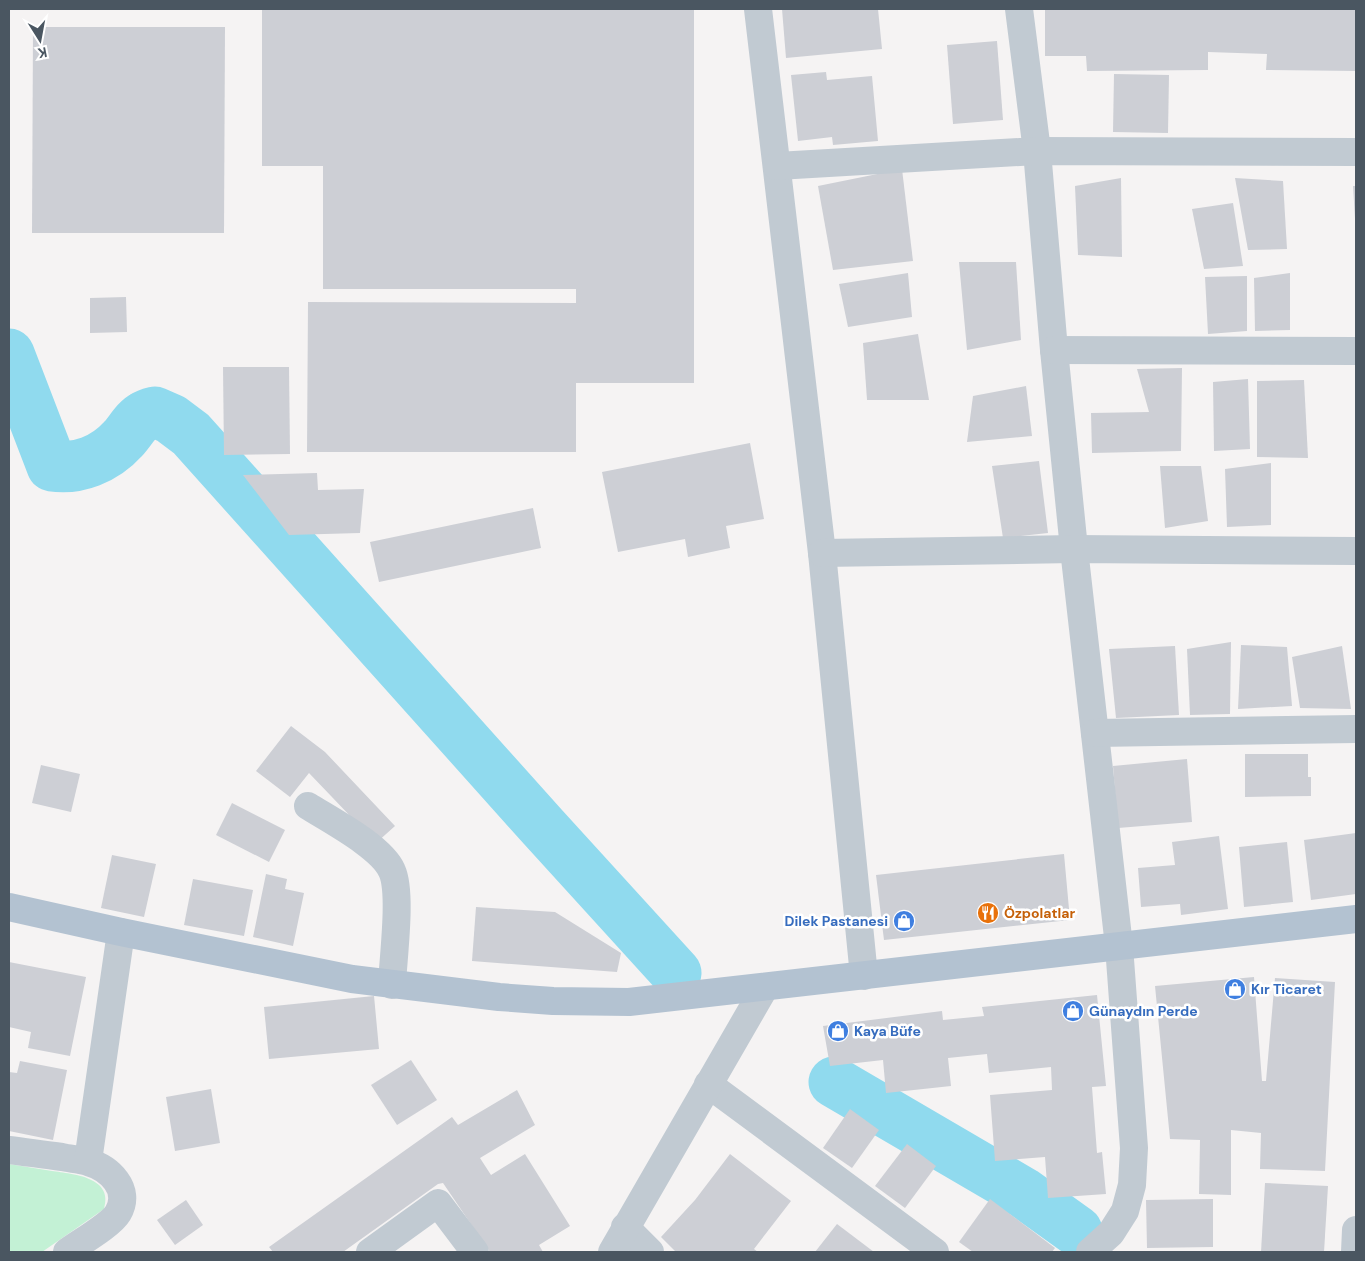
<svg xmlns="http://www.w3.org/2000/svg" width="1365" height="1261" font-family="'DM Sans',sans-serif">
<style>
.green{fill:#c3f1d5}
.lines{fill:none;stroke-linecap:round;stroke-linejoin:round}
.river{stroke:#90daee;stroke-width:51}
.building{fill:#cdcfd5}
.minor{stroke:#c1cad2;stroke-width:28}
.major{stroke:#b3c2d1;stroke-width:28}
.labels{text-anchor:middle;stroke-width:5;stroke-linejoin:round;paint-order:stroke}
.food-label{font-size:14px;font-weight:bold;fill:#c56008;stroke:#fff;text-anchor:start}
.shop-label{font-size:14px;font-weight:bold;fill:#366cbe;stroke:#fff;text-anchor:start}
</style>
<rect width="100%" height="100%" fill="#f5f3f3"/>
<path class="green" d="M 9,1164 C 23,1166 38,1169 52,1171 C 73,1174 114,1177 104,1209 L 42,1252 L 9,1252 Z"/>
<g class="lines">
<g class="river">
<path d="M 9,354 L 52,466 C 78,470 105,459 123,439 C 129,433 136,420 144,416 C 147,414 151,413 155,412 L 171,419 L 191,434 L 543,827 L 676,973"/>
<path d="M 834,1082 L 1024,1193 L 1077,1231"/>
</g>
</g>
<g class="building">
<path d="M 262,9 L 694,9 L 694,383 L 576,383 L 576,452 L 307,452 L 308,302 L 576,303 L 576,289 L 323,289 L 323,166 L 262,166 Z"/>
<path d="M 782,9 L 878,9 L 882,49 L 786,58 Z"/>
<path d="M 1045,9 L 1356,9 L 1356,71 L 1266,70 L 1267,54 L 1208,52 L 1208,70 L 1087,71 L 1086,56 L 1045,56 Z"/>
<path d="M 33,27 L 225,27 L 224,233 L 32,233 Z"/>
<path d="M 997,41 L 1003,120 L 953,124 L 947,45 Z"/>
<path d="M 826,72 L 827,80 L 872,76 L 878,141 L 833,145 L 832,137 L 798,141 L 791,75 Z"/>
<path d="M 1114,74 L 1169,75 L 1168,133 L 1113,132 Z"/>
<path d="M 902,169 L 913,261 L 833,270 L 818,186 Z"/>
<path d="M 1121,178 L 1122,257 L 1078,255 L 1075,186 Z"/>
<path d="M 1235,178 L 1283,181 L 1287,249 L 1248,250 Z"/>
<path d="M 1353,186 L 1356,186 L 1356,219 L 1355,219 Z"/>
<path d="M 1233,203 L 1243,266 L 1204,269 L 1192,209 Z"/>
<path d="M 959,262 L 1016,262 L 1021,340 L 967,350 Z"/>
<path d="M 908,273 L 912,317 L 848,327 L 839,284 Z"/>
<path d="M 1290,273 L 1290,330 L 1255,331 L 1254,278 Z"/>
<path d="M 1247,276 L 1247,331 L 1208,334 L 1205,277 Z"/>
<path d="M 126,297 L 127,332 L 90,333 L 90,298 Z"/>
<path d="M 918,334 L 929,400 L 867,400 L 863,343 Z"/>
<path d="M 223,367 L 289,367 L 290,454 L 224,455 Z"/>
<path d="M 1182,368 L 1181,451 L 1092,453 L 1091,413 L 1149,412 L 1137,369 Z"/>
<path d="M 1248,379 L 1250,449 L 1214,451 L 1213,382 Z"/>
<path d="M 1304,380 L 1308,458 L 1257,457 L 1257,381 Z"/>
<path d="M 1026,386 L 1032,436 L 967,442 L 973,396 Z"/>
<path d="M 750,443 L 764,519 L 726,526 L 730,548 L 688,557 L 685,539 L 618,552 L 602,472 Z"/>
<path d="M 1039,461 L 1048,533 L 1003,538 L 992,466 Z"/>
<path d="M 1271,463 L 1271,525 L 1227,527 L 1225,469 Z"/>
<path d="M 1160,466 L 1201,466 L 1208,521 L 1165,528 Z"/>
<path d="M 317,473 L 318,490 L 364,489 L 360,533 L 289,535 L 243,475 Z"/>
<path d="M 533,508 L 541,548 L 379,582 L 370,542 Z"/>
<path d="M 1231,642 L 1230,714 L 1190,715 L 1187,649 Z"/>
<path d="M 1241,645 L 1287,647 L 1292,706 L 1238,709 Z"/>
<path d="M 1175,646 L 1179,715 L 1116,718 L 1109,649 Z"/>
<path d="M 1342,646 L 1351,709 L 1300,708 L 1292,657 Z"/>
<path d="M 291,726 L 325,752 L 395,826 L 376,843 L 309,773 L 290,797 L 256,771 Z"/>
<path d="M 1245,754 L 1308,754 L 1308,777 L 1311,777 L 1311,796 L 1245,797 Z"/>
<path d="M 1187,759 L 1192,822 L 1118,828 L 1113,766 Z"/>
<path d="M 41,765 L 80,774 L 71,812 L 32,803 Z"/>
<path d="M 232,803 L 285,830 L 269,862 L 216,835 Z"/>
<path d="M 1356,833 L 1356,894 L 1311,900 L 1304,840 Z"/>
<path d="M 1219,836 L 1228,909 L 1181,915 L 1180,904 L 1141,907 L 1138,868 L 1175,865 L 1172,842 Z"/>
<path d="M 1287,842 L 1293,902 L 1244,907 L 1239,847 Z"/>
<path d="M 1064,854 L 1070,920 L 884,940 L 876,875 Z"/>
<path d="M 112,855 L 156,864 L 144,917 L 101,908 Z"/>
<path d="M 266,874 L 287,879 L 285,889 L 304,893 L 293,946 L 253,937 Z"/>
<path d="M 193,879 L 253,890 L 244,936 L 184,925 Z"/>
<path d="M 476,907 L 555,912 L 621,953 L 617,972 L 472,961 Z"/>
<path d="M 9,962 L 86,977 L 70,1056 L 28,1048 L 31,1032 L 9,1027 Z"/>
<path d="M 1254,977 L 1262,1081 L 1266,1081 L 1275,978 L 1335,982 L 1325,1171 L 1260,1169 L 1261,1133 L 1231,1130 L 1231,1195 L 1199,1194 L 1200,1140 L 1170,1139 L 1155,986 Z"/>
<path d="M 1097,995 L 1106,1086 L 1092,1087 L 1097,1153 L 1102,1152 L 1106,1194 L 1048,1198 L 1045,1157 L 995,1161 L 990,1095 L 1052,1090 L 1051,1067 L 989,1073 L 987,1054 L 948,1058 L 951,1086 L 886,1093 L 883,1060 L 830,1066 L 823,1026 L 942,1011 L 943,1020 L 984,1016 L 982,1007 Z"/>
<path d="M 374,996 L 379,1049 L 269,1059 L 264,1007 Z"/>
<path d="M 411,1060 L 437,1100 L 397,1125 L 371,1085 Z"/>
<path d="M 20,1061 L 67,1070 L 53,1140 L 9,1131 L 9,1072 L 17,1073 Z"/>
<path d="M 211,1089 L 220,1143 L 175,1151 L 166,1097 Z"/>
<path d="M 517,1090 L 535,1125 L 480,1158 L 491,1175 L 525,1154 L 570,1226 L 539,1245 L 543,1252 L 490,1252 L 443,1183 L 438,1184 L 343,1252 L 273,1252 L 269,1247 L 452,1117 L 458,1125 Z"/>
<path d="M 850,1109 L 879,1130 L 852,1168 L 823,1148 Z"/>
<path d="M 907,1144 L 936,1166 L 905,1208 L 875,1186 Z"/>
<path d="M 730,1154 L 791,1201 L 754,1249 L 758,1252 L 676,1252 L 661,1237 L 695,1200 Z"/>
<path d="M 1265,1183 L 1328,1186 L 1324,1252 L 1261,1252 Z"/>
<path d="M 990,1199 L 1055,1248 L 1052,1252 L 973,1252 L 959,1242 Z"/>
<path d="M 1213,1199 L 1213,1247 L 1147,1248 L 1146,1200 Z"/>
<path d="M 186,1200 L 203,1225 L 175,1245 L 157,1220 Z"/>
<path d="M 837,1224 L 874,1252 L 815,1252 Z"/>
</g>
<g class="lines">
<g class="minor">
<path d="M 758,9 L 822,553 L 864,976"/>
<path d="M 1019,9 L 1037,151 L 1054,350 L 1074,549 L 1119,946 L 1134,1148 L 1132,1185 L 1125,1211 L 1111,1233 L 1090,1252"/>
<path d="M 777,166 L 1037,151 L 1356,152"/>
<path d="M 1054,350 L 1356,351"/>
<path d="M 822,553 L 1074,549 L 1356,551"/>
<path d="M 1095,733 L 1356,729"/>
<path d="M 308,806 C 330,820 382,847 392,871 C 402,893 393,958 392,985"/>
<path d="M 708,1084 L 935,1252"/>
<path d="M 9,1150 C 26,1152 44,1155 62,1157 C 70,1159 80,1159 88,1162 C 109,1168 132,1189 118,1213 C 111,1225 79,1243 67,1252"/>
<path d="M 88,1161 L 121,932"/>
<path d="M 625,1227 L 650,1252"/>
<path d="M 370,1252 L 438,1203 L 475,1252"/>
<path d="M 612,1252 L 765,987"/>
<path d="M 1355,1252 L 1356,1230"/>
</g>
<path class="major" d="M 9,907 L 121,932 L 352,979 L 499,997 L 553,1001 L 629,1002 L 1356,919"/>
</g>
<defs>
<g id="restaurant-disc" transform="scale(1.125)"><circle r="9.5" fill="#e8710a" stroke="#fff"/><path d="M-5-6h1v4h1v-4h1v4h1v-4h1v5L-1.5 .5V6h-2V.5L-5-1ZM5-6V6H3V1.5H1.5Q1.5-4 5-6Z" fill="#fff"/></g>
<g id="shop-disc" transform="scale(1.125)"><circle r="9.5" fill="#3f7fe0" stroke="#fff"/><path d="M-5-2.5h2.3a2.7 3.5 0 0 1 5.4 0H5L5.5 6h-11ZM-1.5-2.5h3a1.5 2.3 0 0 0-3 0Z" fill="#fff"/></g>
</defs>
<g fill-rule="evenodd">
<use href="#restaurant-disc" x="988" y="913"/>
<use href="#shop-disc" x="904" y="921"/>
<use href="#shop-disc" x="1235" y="989"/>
<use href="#shop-disc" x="1073" y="1011"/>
<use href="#shop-disc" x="838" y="1031"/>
</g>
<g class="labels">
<g class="food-label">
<text x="1004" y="918">Özpolatlar</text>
</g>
<g class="shop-label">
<text x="888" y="926" text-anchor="end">Dilek Pastanesi</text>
<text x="1251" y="994">Kır Ticaret</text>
<text x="1089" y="1016">Günaydın Perde</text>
<text x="854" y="1036">Kaya Büfe</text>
</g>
</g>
<rect width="1365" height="1261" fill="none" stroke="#4a5661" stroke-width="20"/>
<g transform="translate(40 40) rotate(169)" stroke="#ffffff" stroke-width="4" paint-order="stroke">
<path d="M0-4L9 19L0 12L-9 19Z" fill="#4a5661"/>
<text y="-8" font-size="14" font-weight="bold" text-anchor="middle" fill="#4a5661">K</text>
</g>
</svg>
